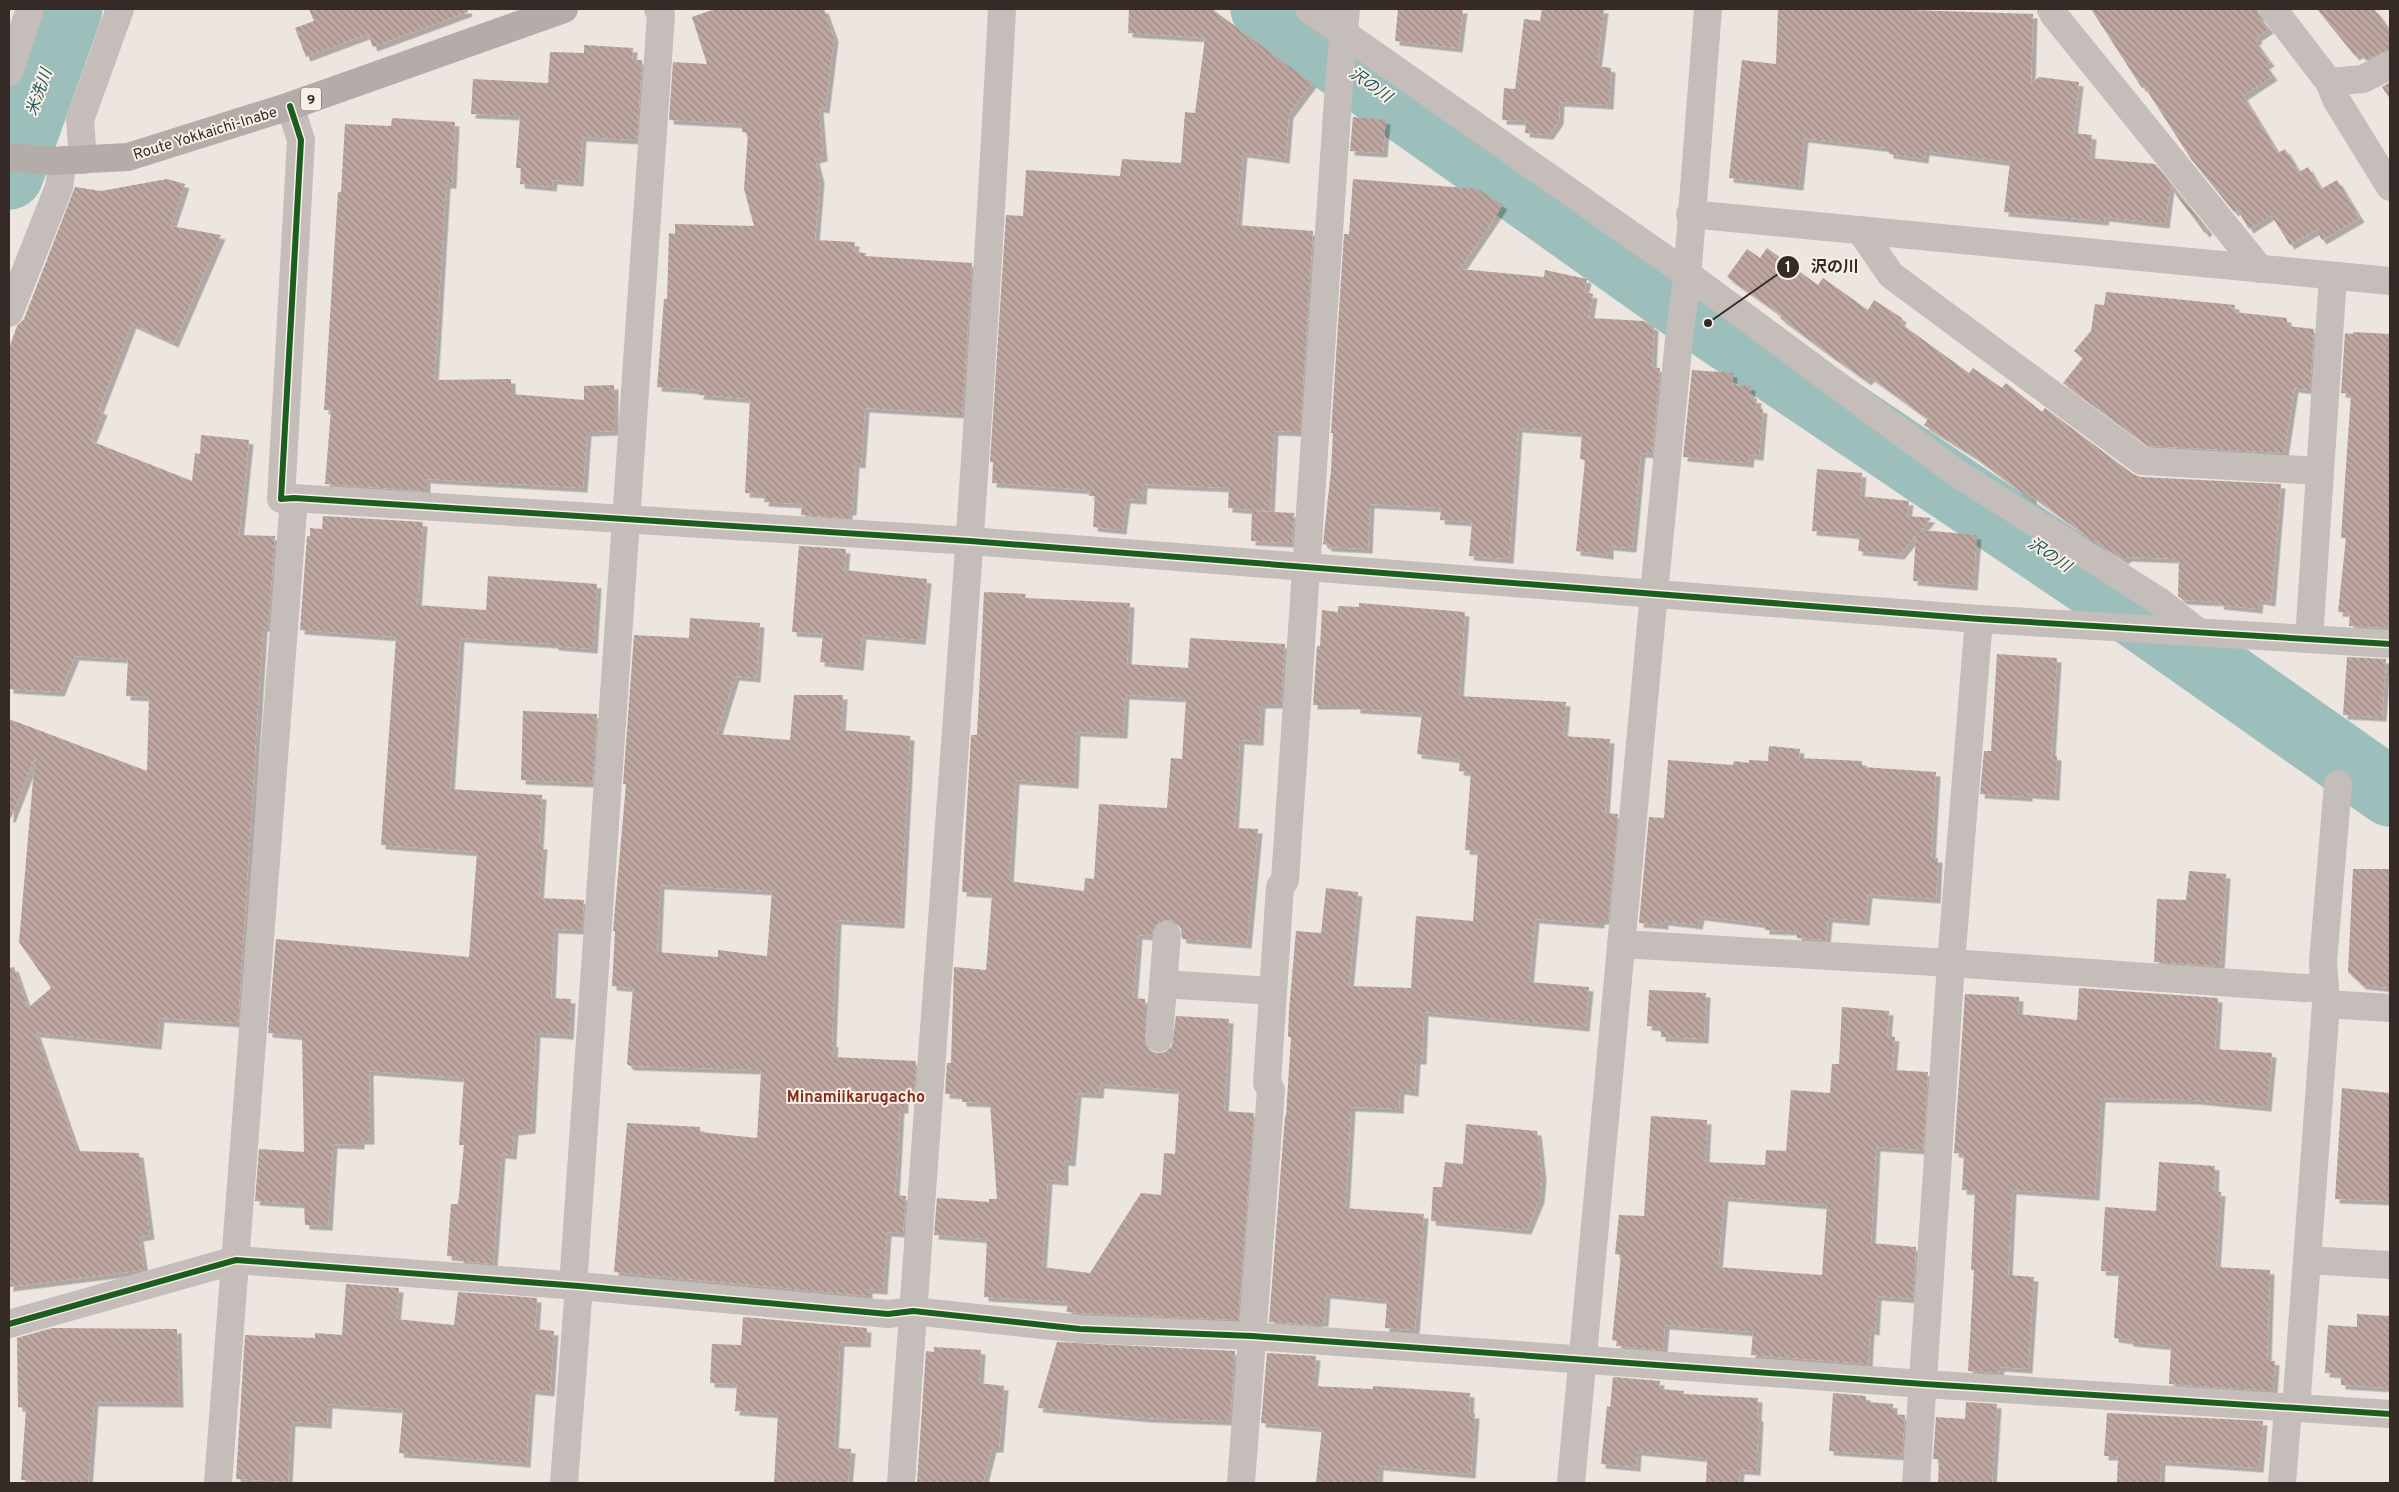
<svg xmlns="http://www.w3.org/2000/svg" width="2399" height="1492" font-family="Overpass,'Noto Sans JP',sans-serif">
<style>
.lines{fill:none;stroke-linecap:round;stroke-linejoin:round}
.river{stroke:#9cbfbc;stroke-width:69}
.building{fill:url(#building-back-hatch);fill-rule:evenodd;filter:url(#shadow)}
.minor{stroke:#c5bdb9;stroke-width:28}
.major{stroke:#b4aca8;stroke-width:28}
.cycleway-casing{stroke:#f9efe6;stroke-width:9}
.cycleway{stroke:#1b5e20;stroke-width:6}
.labels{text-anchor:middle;stroke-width:4;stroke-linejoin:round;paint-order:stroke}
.shield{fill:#f9efe6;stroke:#706560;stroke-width:1}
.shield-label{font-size:14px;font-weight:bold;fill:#362a27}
.street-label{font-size:15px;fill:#362a27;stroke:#f9efe6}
.water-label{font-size:16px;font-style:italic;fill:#1c5756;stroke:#f9efe6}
.neighbourhood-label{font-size:16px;font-weight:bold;fill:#852e20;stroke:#f9efe6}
.leader{fill:none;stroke:#362a27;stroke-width:2}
.callout-dot{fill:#362a27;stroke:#f9efe6;stroke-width:2}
.mark-label{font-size:15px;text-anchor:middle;font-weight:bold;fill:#fff}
.callout-label{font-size:16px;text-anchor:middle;font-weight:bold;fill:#362a27;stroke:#f9efe6;stroke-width:4;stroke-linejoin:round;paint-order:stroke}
</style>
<defs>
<pattern id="building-back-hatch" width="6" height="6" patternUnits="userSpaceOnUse" patternTransform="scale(1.25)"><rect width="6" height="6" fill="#bfa7a1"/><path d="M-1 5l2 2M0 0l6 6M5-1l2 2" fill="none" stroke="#9c8883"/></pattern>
<filter id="shadow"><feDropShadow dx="4.5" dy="4.5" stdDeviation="0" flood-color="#0004"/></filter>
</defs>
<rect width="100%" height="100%" fill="#ece5e0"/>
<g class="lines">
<g class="river">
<path d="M 1265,9 L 1708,323 L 2084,577 L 2390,792"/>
<path d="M 9,175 L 68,9"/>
</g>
</g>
<g class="building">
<path d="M 309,9 L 467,9 L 468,12 L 373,47 L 368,34 L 306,57 L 295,28 L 314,21 Z"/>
<path d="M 715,9 L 824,9 L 834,37 L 825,109 L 819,108 L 823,157 L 815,159 L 820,179 L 815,240 L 855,242 L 854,252 L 866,253 L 865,256 L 972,263 L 962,414 L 865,408 L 861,464 L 855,463 L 852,511 L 848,511 L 848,518 L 801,515 L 802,504 L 764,502 L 765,494 L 745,493 L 750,399 L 699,395 L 700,390 L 657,387 L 664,299 L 667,299 L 669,233 L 675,234 L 675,224 L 754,226 L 744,189 L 748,133 L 742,132 L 742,124 L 669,120 L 673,62 L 707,64 L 692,17 Z"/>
<path d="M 1129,9 L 1212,9 L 1312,83 L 1289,114 L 1285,159 L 1243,153 L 1237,225 L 1313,231 L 1300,432 L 1274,431 L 1270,511 L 1228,508 L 1229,488 L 1143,484 L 1142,500 L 1126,499 L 1122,530 L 1093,527 L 1095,496 L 1089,496 L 1090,490 L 992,483 L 993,462 L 990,462 L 1006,215 L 1023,216 L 1026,170 L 1120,176 L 1122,159 L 1181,163 L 1185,112 L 1195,113 L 1205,38 L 1128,33 Z"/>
<path d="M 1398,9 L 1463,9 L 1458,48 L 1395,41 Z"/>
<path d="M 1542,9 L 1604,9 L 1597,66 L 1611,68 L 1609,105 L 1560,102 L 1559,120 L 1549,135 L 1525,133 L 1526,121 L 1502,120 L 1504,88 L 1515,89 L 1524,19 L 1540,21 Z"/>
<path d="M 1778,9 L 1910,10 L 2033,14 L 2031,84 L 2039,77 L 2079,82 L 2073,133 L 2092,135 L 2090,158 L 2155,164 L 2208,230 L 2205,233 L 2170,187 L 2165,224 L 2105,217 L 2104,221 L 2004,212 L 2010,162 L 1925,151 L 1924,159 L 1889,154 L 1889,148 L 1804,138 L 1799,186 L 1729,178 L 1742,60 L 1776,64 Z"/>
<path d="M 2091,9 L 2258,9 L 2260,18 L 2269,29 L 2257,37 L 2258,39 L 2255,41 L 2270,62 L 2265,65 L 2273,76 L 2243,96 L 2278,153 L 2285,149 L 2299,172 L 2308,167 L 2321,189 L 2337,180 L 2360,218 L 2322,240 L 2316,230 L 2290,245 L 2271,215 L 2249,229 L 2237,209 L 2234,212 L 2191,159 L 2144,86 L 2142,88 Z"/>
<path d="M 2317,9 L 2374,9 L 2390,30 L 2390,49 L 2365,60 L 2360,53 L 2355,56 Z"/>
<path d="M 584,45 L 633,48 L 632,60 L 642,60 L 637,140 L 582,137 L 579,182 L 553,180 L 552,187 L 520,184 L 521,168 L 516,168 L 520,116 L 471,114 L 473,79 L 548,83 L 550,52 L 584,53 Z"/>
<path d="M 2390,82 L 2390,99 L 2382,87 Z"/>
<path d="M 1353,117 L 1386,120 L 1383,153 L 1350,151 Z"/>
<path d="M 392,118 L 455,122 L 452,184 L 446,184 L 434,380 L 511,379 L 511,394 L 584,400 L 584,386 L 614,385 L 614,431 L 587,432 L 583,488 L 426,479 L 426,491 L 325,484 L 331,410 L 324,410 L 338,192 L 341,192 L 345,124 L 391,126 Z"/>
<path d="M 167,179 L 185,184 L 171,226 L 221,235 L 174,343 L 132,324 L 99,409 L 103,411 L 91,441 L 192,481 L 195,453 L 200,454 L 201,435 L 249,440 L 239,535 L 275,536 L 268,628 L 263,627 L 238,1023 L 160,1018 L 157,1045 L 36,1033 L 77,1151 L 139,1153 L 150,1235 L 139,1237 L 144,1270 L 9,1287 L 9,968 L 14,967 L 28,1008 L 51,988 L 19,942 L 35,757 L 11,818 L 9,818 L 9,719 L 147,771 L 149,697 L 126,696 L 128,659 L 75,656 L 60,692 L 9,689 L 9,348 L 17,326 L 24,319 L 75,187 L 101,191 Z"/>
<path d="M 1353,179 L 1478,189 L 1503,205 L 1460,269 L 1544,277 L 1545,270 L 1587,279 L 1584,292 L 1593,294 L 1589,318 L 1644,321 L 1654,327 L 1652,367 L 1660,368 L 1652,454 L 1641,453 L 1632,548 L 1609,546 L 1609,555 L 1576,551 L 1585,460 L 1580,459 L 1582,433 L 1518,428 L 1509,559 L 1469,556 L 1472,522 L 1440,520 L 1441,508 L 1370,504 L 1368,549 L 1327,547 L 1327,545 L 1323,544 L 1331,470 L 1333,433 L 1331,433 L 1344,234 L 1349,234 Z"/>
<path d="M 1767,248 L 1818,285 L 1823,278 L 1868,310 L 1874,300 L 1902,318 L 1900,323 L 1969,373 L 1973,368 L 2002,388 L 2006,383 L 2042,412 L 2045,408 L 2133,474 L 2141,477 L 2281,484 L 2271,602 L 2259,600 L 2258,609 L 2219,605 L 2220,602 L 2183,600 L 2178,596 L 2179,559 L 2127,557 L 2124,560 L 2089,538 L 2032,496 L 2032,500 L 1975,457 L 1924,425 L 1928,419 L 1870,377 L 1867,381 L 1830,355 L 1780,318 L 1782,316 L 1727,277 L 1747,249 L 1760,258 Z"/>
<path d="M 2106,292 L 2235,305 L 2234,312 L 2287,318 L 2287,326 L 2314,329 L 2310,390 L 2294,388 L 2284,453 L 2148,446 L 2063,383 L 2083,358 L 2074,351 L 2091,331 L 2095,304 L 2104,305 Z"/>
<path d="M 2353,332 L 2390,334 L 2390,615 L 2388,628 L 2349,626 L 2350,613 L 2338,612 L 2346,538 L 2341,538 L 2351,394 L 2341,393 L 2345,333 L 2353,334 Z"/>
<path d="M 1692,370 L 1733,373 L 1732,385 L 1751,386 L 1750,398 L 1757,399 L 1756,408 L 1763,409 L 1759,456 L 1750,455 L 1749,463 L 1683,457 Z"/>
<path d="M 1817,469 L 1862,473 L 1860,496 L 1909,501 L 1907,516 L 1931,518 L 1921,530 L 1977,535 L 1973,586 L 1913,581 L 1916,535 L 1900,555 L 1858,551 L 1860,535 L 1812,531 Z"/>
<path d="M 1252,511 L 1294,513 L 1292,543 L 1251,541 Z"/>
<path d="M 323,516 L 423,522 L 417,605 L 486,610 L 488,576 L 597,584 L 593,649 L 554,646 L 554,644 L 460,638 L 450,789 L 542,795 L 539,845 L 543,845 L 539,898 L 584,900 L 582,930 L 554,929 L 551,998 L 571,999 L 569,1035 L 536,1033 L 531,1129 L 514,1131 L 512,1155 L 501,1154 L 493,1264 L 459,1261 L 459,1257 L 447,1256 L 451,1204 L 458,1204 L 464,1145 L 459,1145 L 464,1078 L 369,1071 L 370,1140 L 360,1140 L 360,1145 L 333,1144 L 328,1226 L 305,1225 L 304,1204 L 255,1201 L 259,1149 L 304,1152 L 302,1036 L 268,1033 L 276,939 L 469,957 L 477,852 L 381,845 L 396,637 L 300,630 L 307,536 L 310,536 L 310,528 L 322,529 Z"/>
<path d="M 799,546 L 846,549 L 844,570 L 927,579 L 921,640 L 862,635 L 859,666 L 820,662 L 823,634 L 792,632 Z"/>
<path d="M 984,592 L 1026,594 L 1025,598 L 1130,603 L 1127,664 L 1188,668 L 1190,638 L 1285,644 L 1281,704 L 1261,704 L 1259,741 L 1240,740 L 1234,828 L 1258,829 L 1247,944 L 1182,939 L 1181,929 L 1176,922 L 1169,920 L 1161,921 L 1154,927 L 1151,936 L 1138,935 L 1133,998 L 1145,999 L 1145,1044 L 1150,1051 L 1157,1053 L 1165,1052 L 1172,1046 L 1176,1016 L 1229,1019 L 1224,1111 L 1254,1113 L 1238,1320 L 1081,1313 L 1066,1312 L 1069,1302 L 984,1297 L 987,1239 L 934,1235 L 937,1198 L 989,1202 L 989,1199 L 997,1199 L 990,1103 L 962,1102 L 962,1095 L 945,1094 L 947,1063 L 951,1063 L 954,967 L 986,970 L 992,894 L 962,892 L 971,735 L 977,735 ZM 1125,695 L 1186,698 L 1182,759 L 1171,758 L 1167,808 L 1099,804 L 1094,879 L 1085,878 L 1084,891 L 1009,881 L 1015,780 L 1074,784 L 1076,732 L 1123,734 ZM 1100,1084 L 1179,1090 L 1175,1154 L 1164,1153 L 1161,1195 L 1141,1193 L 1090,1273 L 1042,1267 L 1048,1180 L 1064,1181 L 1064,1161 L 1071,1162 L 1077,1093 L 1099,1094 Z"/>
<path d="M 1359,603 L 1465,612 L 1459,696 L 1566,702 L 1563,736 L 1610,739 L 1605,813 L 1618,814 L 1608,920 L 1600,920 L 1600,924 L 1535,919 L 1529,982 L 1589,987 L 1585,1027 L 1424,1012 L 1422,1060 L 1416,1060 L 1414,1092 L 1400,1090 L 1399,1109 L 1351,1107 L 1345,1208 L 1424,1214 L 1415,1330 L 1385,1328 L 1387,1300 L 1326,1294 L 1324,1322 L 1318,1322 L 1318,1325 L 1269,1322 L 1285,1116 L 1286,1116 L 1291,1037 L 1288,1037 L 1289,1010 L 1296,931 L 1321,933 L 1326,888 L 1358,892 L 1349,986 L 1411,988 L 1416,916 L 1473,921 L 1478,851 L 1465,850 L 1471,772 L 1459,771 L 1460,759 L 1417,754 L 1422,713 L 1356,709 L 1356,705 L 1313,705 L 1317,646 L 1320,646 L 1322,610 L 1338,612 L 1338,606 L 1359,607 Z"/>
<path d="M 690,618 L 760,623 L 756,678 L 735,676 L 717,734 L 790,740 L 794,695 L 843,695 L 841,730 L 910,736 L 900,924 L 837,920 L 832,1042 L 834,1043 L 833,1057 L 916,1061 L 914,1092 L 904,1092 L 904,1109 L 900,1109 L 895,1195 L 906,1196 L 903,1233 L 887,1232 L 883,1290 L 868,1289 L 868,1296 L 614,1272 L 627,1123 L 700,1127 L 700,1132 L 757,1138 L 761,1070 L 630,1066 L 627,1064 L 633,988 L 612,986 L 615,931 L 613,931 L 626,784 L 623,784 L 634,635 L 689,638 ZM 660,885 L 772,891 L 767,956 L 718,950 L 718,957 L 657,952 Z"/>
<path d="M 1997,654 L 2057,658 L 2051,755 L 2057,756 L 2055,796 L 2028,794 L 2028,797 L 1980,794 L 1984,751 L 1991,751 Z"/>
<path d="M 2347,657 L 2386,659 L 2382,717 L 2343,715 Z"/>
<path d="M 523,711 L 597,714 L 592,783 L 521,780 Z"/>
<path d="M 1769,746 L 1800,749 L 1799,758 L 1862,761 L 1862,767 L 1936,772 L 1931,858 L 1938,858 L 1936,899 L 1868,894 L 1865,921 L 1828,918 L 1826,940 L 1797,938 L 1797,931 L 1765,930 L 1765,924 L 1700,916 L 1698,925 L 1664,921 L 1664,925 L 1639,923 L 1649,817 L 1664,818 L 1668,760 L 1733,765 L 1734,761 L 1749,763 L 1749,760 L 1768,761 Z"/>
<path d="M 2353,869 L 2390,869 L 2390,988 L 2362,985 L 2348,972 Z"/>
<path d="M 2189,871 L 2226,874 L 2220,966 L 2154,962 L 2157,899 L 2186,900 Z"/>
<path d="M 2079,988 L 2218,998 L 2215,1049 L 2272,1053 L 2267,1107 L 2194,1100 L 2101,1098 L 2095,1196 L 2012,1190 L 2008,1275 L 2034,1277 L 2028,1369 L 2000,1367 L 1999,1373 L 1968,1371 L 1974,1270 L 1971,1270 L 1975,1191 L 1962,1190 L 1964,1154 L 1954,1153 L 1965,994 L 2019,997 L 2018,1014 L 2077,1020 Z"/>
<path d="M 1649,990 L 1706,993 L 1704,1039 L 1661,1037 L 1661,1027 L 1647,1026 Z"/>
<path d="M 1842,1007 L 1889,1011 L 1887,1036 L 1895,1037 L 1892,1070 L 1928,1072 L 1923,1150 L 1876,1147 L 1871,1243 L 1916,1247 L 1913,1299 L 1877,1296 L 1875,1331 L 1870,1330 L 1868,1364 L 1751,1355 L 1753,1332 L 1665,1325 L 1663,1350 L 1616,1346 L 1617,1341 L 1612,1340 L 1621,1255 L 1615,1254 L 1619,1215 L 1644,1216 L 1651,1116 L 1707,1120 L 1705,1162 L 1765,1165 L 1766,1150 L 1786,1151 L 1791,1090 L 1830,1093 L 1832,1064 L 1839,1064 ZM 1724,1197 L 1827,1205 L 1822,1275 L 1718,1267 Z"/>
<path d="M 2342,1088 L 2390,1093 L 2390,1201 L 2335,1199 Z"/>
<path d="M 1466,1124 L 1537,1131 L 1542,1176 L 1540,1198 L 1527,1230 L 1431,1221 L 1433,1187 L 1442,1187 L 1445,1162 L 1463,1164 Z"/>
<path d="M 2159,1162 L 2215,1166 L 2214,1191 L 2221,1192 L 2216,1267 L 2270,1270 L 2267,1360 L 2275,1361 L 2273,1391 L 2169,1384 L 2171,1346 L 2129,1342 L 2129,1340 L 2114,1338 L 2119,1272 L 2101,1271 L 2105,1207 L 2156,1211 Z"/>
<path d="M 346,1284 L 399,1288 L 396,1319 L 454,1325 L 458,1292 L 537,1298 L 535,1329 L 554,1331 L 550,1392 L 531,1390 L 526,1463 L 399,1453 L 403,1409 L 328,1404 L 327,1424 L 291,1422 L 288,1482 L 236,1479 L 245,1335 L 315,1338 L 315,1333 L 342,1335 Z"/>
<path d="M 2357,1314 L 2390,1316 L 2390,1388 L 2341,1385 L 2341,1374 L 2325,1373 L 2328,1325 L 2357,1327 Z"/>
<path d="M 743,1317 L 867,1328 L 866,1343 L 840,1342 L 834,1448 L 851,1449 L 848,1483 L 774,1483 L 778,1414 L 735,1411 L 737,1384 L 710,1383 L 712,1344 L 741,1345 Z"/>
<path d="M 52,1328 L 177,1329 L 179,1403 L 94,1402 L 88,1483 L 21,1480 L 26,1408 L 18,1407 L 17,1338 Z"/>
<path d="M 1057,1342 L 1235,1351 L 1230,1421 L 1146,1418 L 1038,1408 Z"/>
<path d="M 934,1347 L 981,1350 L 979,1383 L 1004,1386 L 999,1448 L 992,1448 L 983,1483 L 917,1482 L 926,1351 L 934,1352 Z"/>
<path d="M 1267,1353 L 1316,1356 L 1313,1386 L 1373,1389 L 1373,1386 L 1470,1393 L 1469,1414 L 1475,1414 L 1471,1474 L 1379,1466 L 1378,1483 L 1316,1483 L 1322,1428 L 1261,1423 Z"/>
<path d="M 1613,1377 L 1660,1381 L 1659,1389 L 1684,1391 L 1684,1394 L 1758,1398 L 1757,1417 L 1759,1417 L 1756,1471 L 1740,1470 L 1739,1483 L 1706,1483 L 1707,1458 L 1637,1451 L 1636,1467 L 1601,1464 L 1607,1406 L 1610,1407 Z"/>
<path d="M 1833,1393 L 1866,1396 L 1866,1402 L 1893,1404 L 1893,1414 L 1905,1415 L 1902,1456 L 1829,1451 Z"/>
<path d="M 1966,1402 L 1997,1404 L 1992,1483 L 1938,1483 L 1939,1459 L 1933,1459 L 1936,1417 L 1965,1419 Z"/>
<path d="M 2107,1413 L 2263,1421 L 2259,1468 L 2161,1461 L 2160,1483 L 2117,1483 L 2118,1456 L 2104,1456 Z"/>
</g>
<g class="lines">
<g class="minor">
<path d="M 1309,9 L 1687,274 L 1955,472 L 2159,601 L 2198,632"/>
<path d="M 2051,9 L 2054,15 L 2260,269"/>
<path d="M 2273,9 L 2329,82 L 2337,101 L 2390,187"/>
<path d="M 9,72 L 30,9"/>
<path d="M 2329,82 L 2363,79 L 2390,65"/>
<path d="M 290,106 L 301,140 L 281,499 L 294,498 L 970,541 L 1979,619 L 2390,644"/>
<path d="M 83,160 L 80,120 L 120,9"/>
<path d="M 1690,214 L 2390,281"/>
<path d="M 1860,230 L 1891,275 L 2142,461 L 2320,471"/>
<path d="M 9,313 L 59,187 L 63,160"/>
<path d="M 2309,639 L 2333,276"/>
<path d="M 1621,944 L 1951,963 L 2304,988 L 2325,987"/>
<path d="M 1163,984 L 1273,991"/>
<path d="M 2326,1004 L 2390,1008"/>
<path d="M 1159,1038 L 1167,935"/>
<path d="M 2307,1260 L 2390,1265"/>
<path d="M 573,1286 L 661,15 L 658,9"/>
<path d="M 9,1324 L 236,1260 L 579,1286 L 888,1314 L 913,1311 L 1080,1329 L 1252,1336 L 1924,1384 L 2390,1414"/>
<path d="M 2296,1408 L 2326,1004 L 2323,962 L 2338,784"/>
<path d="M 218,1483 L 294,498"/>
<path d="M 564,1483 L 579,1286"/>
<path d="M 901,1483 C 935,992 977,501 1002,9"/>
<path d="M 1241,1483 L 1271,1090 L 1267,1083 L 1280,887 L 1285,880 L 1339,84 L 1346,9"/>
<path d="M 1571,1483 L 1654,593 L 1680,329 L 1687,279 L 1708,9"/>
<path d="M 1916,1483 L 1951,963 L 1979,619"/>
<path d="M 2282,1483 L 2288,1408"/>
</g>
<path class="major" d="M 9,157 L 52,161 L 128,157 L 290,106 L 564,9"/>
<g class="cycleway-casing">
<g id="cycleway">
<path d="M 290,106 L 301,140 L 281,499 L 294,498 L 970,541 L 1979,619 L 2390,644"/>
<path d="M 9,1324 L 236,1260 L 579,1286 L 888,1314 L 913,1311 L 1080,1329 L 1252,1336 L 1924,1384 L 2390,1414"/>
</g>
</g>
<use href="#cycleway" class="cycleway"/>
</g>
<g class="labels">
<rect class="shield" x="301" y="87.5" width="20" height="23" rx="4"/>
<g class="shield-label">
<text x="311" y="104">9</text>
</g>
<g class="street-label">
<text transform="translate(205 133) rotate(-17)" y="5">Route Yokkaichi-Inabe</text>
</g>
<g class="water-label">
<text transform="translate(1371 84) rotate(35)" y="6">沢の川</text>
<text transform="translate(38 92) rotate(-70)" y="6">米洗川</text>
<text transform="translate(2050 554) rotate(34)" y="6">沢の川</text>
</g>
<g class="neighbourhood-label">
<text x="856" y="1102">Minamiikarugacho</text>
</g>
</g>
<path class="leader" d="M1708 323L1788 267"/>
<g class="callout-dot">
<circle cx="1708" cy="323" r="5"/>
<circle cx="1788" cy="267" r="12"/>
</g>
<g class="mark-label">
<text x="1788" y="272">1</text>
</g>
<g class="callout-label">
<text x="1835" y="272">沢の川</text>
</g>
<rect width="2399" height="1492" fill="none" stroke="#362a27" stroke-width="20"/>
</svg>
